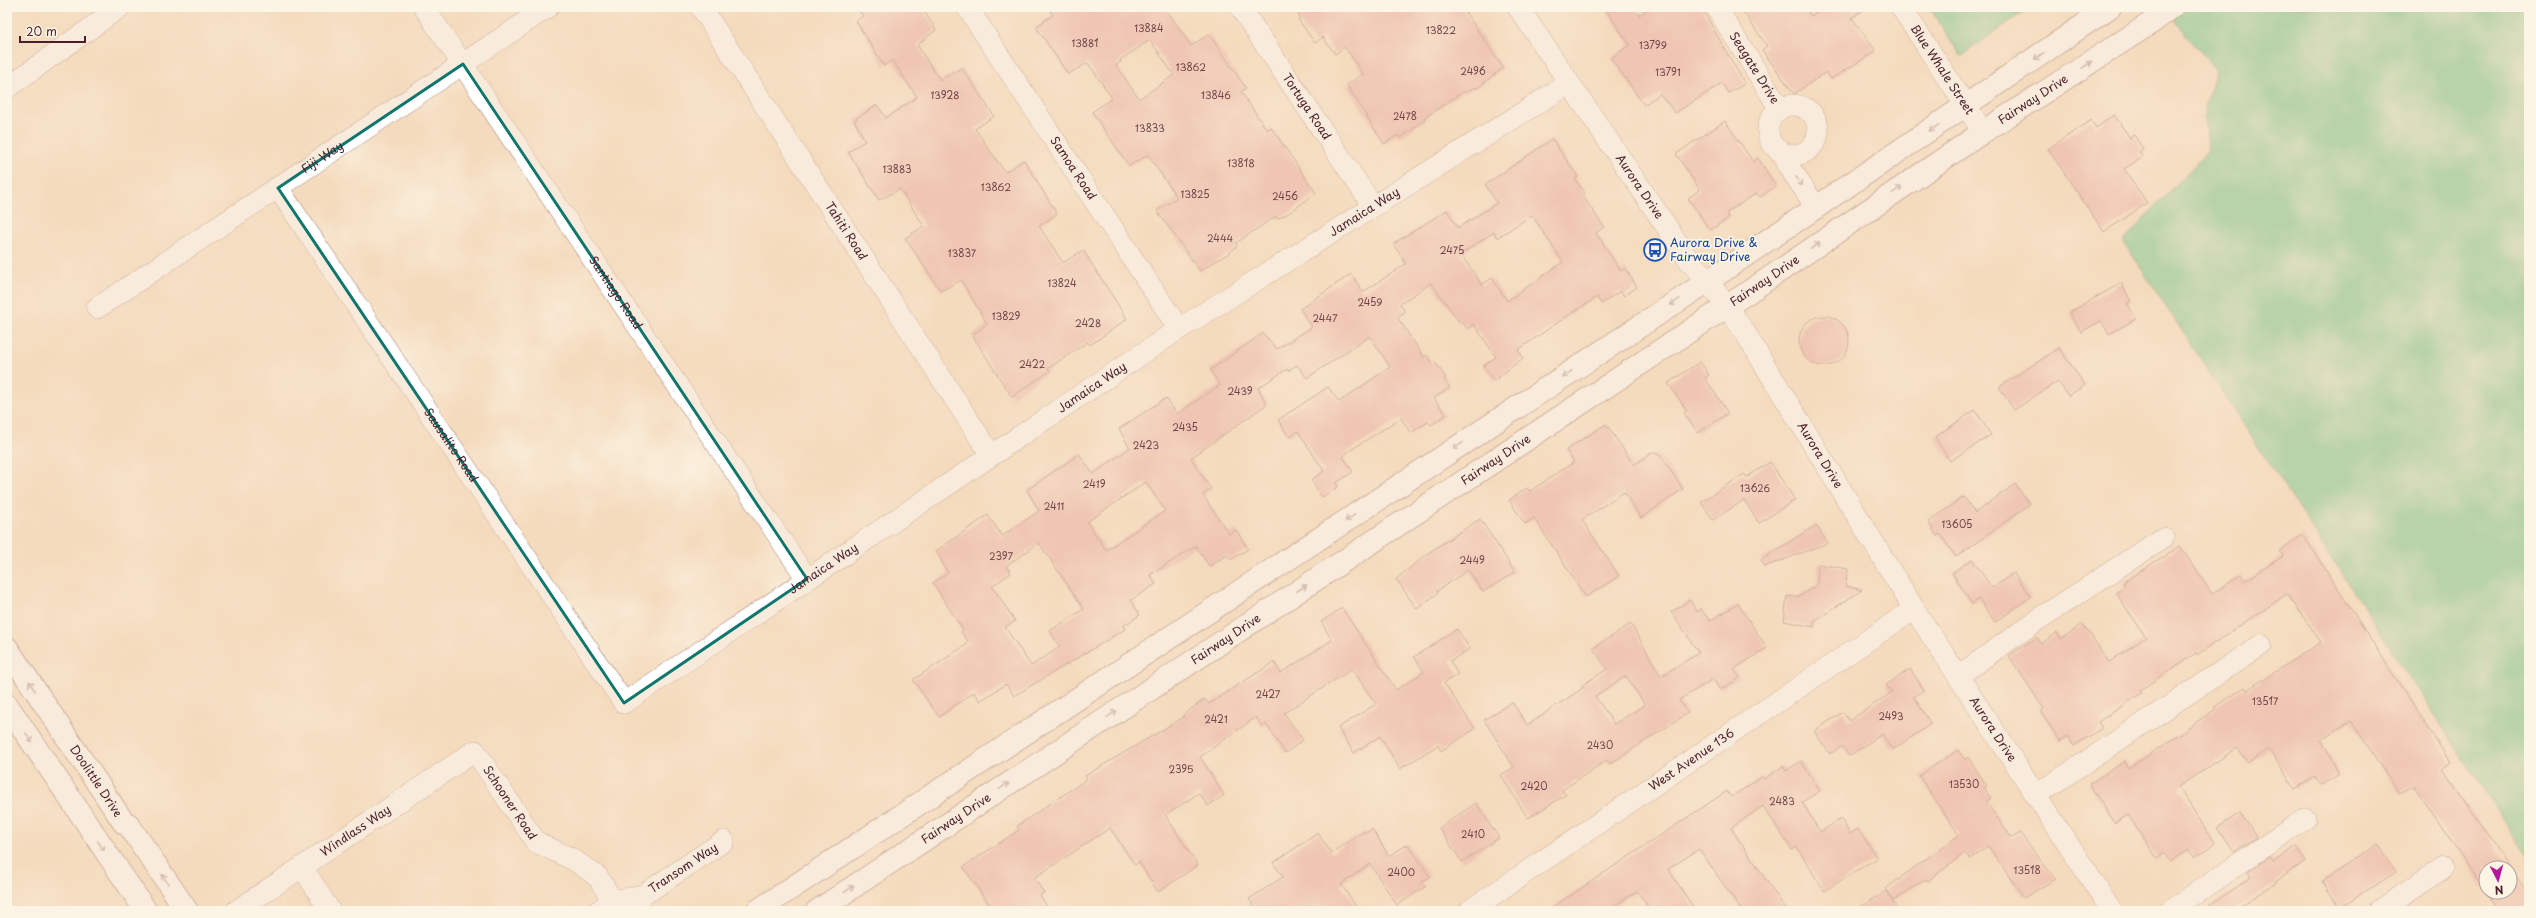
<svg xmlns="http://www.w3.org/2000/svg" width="2536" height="918" font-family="'Playpen Sans',sans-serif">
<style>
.green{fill:#70c990;stroke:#5d745e}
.building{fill:#e9aea7;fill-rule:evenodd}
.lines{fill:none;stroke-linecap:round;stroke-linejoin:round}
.minor-casing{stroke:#9f7d74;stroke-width:22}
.tertiary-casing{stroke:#9f7d74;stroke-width:24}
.minor{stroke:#fff;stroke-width:21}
.tertiary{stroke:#fff;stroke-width:22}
.oneway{stroke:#ae9aa0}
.marked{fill:none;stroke:#0f766e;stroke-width:3;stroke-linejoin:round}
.labels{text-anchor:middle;stroke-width:3.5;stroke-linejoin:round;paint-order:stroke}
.number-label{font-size:10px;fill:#72434a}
.street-label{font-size:12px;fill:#4a1f2b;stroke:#fcf5e5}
.transit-label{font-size:12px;fill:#164399;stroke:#fcf5e5;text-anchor:start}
</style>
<rect width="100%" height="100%" fill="#fcf5e5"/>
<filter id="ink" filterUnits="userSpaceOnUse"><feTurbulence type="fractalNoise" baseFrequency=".025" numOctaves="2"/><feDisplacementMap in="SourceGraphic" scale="8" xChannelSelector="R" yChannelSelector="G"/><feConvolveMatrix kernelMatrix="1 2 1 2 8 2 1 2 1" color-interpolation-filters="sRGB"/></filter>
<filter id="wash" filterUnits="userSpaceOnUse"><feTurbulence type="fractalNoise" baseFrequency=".012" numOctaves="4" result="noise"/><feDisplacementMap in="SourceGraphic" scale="16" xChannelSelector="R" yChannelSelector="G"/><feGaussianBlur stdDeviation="0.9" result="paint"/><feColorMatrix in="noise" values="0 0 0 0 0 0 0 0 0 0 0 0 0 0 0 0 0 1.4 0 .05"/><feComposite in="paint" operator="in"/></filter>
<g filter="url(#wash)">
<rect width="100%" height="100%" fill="#f4dbbe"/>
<g class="green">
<path d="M 1929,7 L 2030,7 L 1961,56 Z"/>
<path d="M 2163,7 L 2529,7 L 2529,859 L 2123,241 L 2208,151 L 2205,108 L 2215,69 Z"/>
</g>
<g id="blocks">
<g class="building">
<path d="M 856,7 L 921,7 L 936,30 L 917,45 L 940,80 L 962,68 L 994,116 L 975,129 L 1005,172 L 1024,160 L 1057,214 L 1039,226 L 1063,263 L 1083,250 L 1127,319 L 1090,345 L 1088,342 L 1071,353 L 1048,369 L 1050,371 L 1012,397 L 972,335 L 987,324 L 961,280 L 941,291 L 905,238 L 924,226 L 900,189 L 879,200 L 848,152 L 865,141 L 854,120 L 877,105 L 886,118 L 917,97 L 892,60 L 884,66 L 856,21 L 863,16 Z"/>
<path d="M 1047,7 L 1165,7 L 1191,46 L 1209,34 L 1246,88 L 1241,92 L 1267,130 L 1271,127 L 1316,193 L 1289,213 L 1277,219 L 1276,216 L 1236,243 L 1237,246 L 1229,253 L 1200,271 L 1157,211 L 1177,197 L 1148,155 L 1129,166 L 1092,112 L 1112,98 L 1088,63 L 1068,74 L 1036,27 L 1053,15 ZM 1150,40 L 1174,75 L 1139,99 L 1116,65 L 1121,62 L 1120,60 Z"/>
<path d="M 1294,7 L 1462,7 L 1503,68 L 1476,89 L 1475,87 L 1466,93 L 1464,91 L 1424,118 L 1425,120 L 1400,138 L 1398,135 L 1384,144 L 1347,85 L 1363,74 L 1345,47 L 1335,54 L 1323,37 L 1315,43 L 1298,19 L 1300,17 Z"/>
<path d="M 1604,7 L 1633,7 L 1639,15 L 1652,7 L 1701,7 L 1745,84 L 1728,93 L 1722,83 L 1675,113 L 1660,94 L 1644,105 L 1611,58 L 1630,45 Z"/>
<path d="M 1740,7 L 1805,7 L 1811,16 L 1824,7 L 1867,7 L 1852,18 L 1876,51 L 1831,79 L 1826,72 L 1794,94 L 1762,50 L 1767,46 Z"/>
<path d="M 2114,115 L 2130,138 L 2134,135 L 2143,149 L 2139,152 L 2143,157 L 2124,169 L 2147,203 L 2104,232 L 2048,149 L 2091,120 L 2096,128 Z"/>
<path d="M 1725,121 L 1753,162 L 1758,158 L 1776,186 L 1760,197 L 1757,193 L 1726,213 L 1729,218 L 1710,230 L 1688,198 L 1700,190 L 1676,154 Z"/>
<path d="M 1552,139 L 1578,177 L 1575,179 L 1585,193 L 1582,195 L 1604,227 L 1596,233 L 1621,271 L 1625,268 L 1637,287 L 1624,296 L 1620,291 L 1601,304 L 1597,297 L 1551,327 L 1518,350 L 1523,358 L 1494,381 L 1483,366 L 1496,357 L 1474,324 L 1467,329 L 1463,322 L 1460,323 L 1431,283 L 1400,304 L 1405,312 L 1397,317 L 1424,357 L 1427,355 L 1433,363 L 1435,362 L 1446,378 L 1444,379 L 1450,388 L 1434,398 L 1446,415 L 1431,425 L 1428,422 L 1411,433 L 1401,418 L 1349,451 L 1343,457 L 1353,472 L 1336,483 L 1338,487 L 1322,497 L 1311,480 L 1324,471 L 1298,431 L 1289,437 L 1278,420 L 1328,387 L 1339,402 L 1390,367 L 1370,336 L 1307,378 L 1297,365 L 1288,371 L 1287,369 L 1258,388 L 1267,404 L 1191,458 L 1211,489 L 1203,495 L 1229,534 L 1236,530 L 1248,549 L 1231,560 L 1227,555 L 1209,566 L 1196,546 L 1150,575 L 1156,584 L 1131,600 L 1140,615 L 1123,626 L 1125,629 L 1109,639 L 1014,696 L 1006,684 L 980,701 L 974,692 L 939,717 L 913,680 L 969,643 L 961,632 L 963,630 L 933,583 L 948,573 L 936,551 L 988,515 L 1002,536 L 1039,511 L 1027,490 L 1079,454 L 1093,474 L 1130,448 L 1119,429 L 1166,398 L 1177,414 L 1220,385 L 1210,370 L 1263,333 L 1277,349 L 1312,327 L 1300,309 L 1351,274 L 1363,292 L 1406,264 L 1393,244 L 1447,210 L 1458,228 L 1497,203 L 1485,185 ZM 1532,215 L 1563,262 L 1507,301 L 1492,278 L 1482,285 L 1461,254 L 1494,232 L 1497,238 ZM 1146,482 L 1165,511 L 1106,550 L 1087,522 ZM 1039,543 L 1084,609 L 1050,631 L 1060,647 L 1031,666 L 1005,627 L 1015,621 L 992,586 L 1011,573 L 1006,566 Z"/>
<path d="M 2121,283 L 2131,301 L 2127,303 L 2136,319 L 2109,334 L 2101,321 L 2081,332 L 2069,313 Z"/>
<circle cx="1824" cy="341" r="25"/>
<path d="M 2059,348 L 2085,385 L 2068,396 L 2058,381 L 2014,410 L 1999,387 Z"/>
<path d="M 1700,362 L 1709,375 L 1705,378 L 1728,413 L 1698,433 L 1684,413 L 1687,411 L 1668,383 Z"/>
<path d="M 1975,410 L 1991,435 L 1950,461 L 1935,437 Z"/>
<path d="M 1606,424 L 1634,465 L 1652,453 L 1659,453 L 1683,489 L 1641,518 L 1624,492 L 1582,520 L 1619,576 L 1586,597 L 1534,518 L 1525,524 L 1509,500 L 1527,488 L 1530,491 L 1574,462 L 1566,450 Z"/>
<path d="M 1770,462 L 1795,500 L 1759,523 L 1744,500 L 1713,520 L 1701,502 L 1744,474 L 1747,477 Z"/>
<path d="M 2015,484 L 2030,504 L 1956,557 L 1940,534 L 1937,536 L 1928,522 L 1964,497 L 1975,513 Z"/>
<path d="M 1480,519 L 1515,572 L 1483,592 L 1468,570 L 1437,591 L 1438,593 L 1417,609 L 1396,579 L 1431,551 Z"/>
<path d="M 1816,525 L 1828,543 L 1764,567 L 1761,560 Z"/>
<path d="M 2303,535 L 2450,762 L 2442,768 L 2529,895 L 2529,911 L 2499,911 L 2414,786 L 2399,793 L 2351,721 L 2321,739 L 2339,774 L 2321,786 L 2315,777 L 2295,789 L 2269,749 L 2248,763 L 2237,748 L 2178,787 L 2215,843 L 2194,857 L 2189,850 L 2170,862 L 2164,853 L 2157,858 L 2128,815 L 2115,823 L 2089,784 L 2125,761 L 2129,768 L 2187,730 L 2186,729 L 2216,709 L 2214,707 L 2245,687 L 2247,690 L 2321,642 L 2287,594 L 2197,655 L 2196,653 L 2140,690 L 2142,693 L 2098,722 L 2102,728 L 2074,746 L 2068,736 L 2060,741 L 2040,711 L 2044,709 L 2009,656 L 2037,637 L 2041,644 L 2057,633 L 2061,639 L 2083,624 L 2109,662 L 2146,637 L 2116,593 L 2125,586 L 2123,583 L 2139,572 L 2180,546 L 2212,594 L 2241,575 L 2245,581 L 2283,556 L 2279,551 ZM 2486,868 L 2510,868 L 2510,892 L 2486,892 Z"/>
<path d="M 1972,559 L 1992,588 L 2014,573 L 2031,597 L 1995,622 L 1979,599 L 1972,604 L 1952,573 Z"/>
<path d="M 1818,564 L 1848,569 L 1845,586 L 1862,590 L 1814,621 L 1814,627 L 1784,621 L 1787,596 L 1798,597 L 1817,585 Z"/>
<path d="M 1690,600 L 1697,612 L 1701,609 L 1710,621 L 1738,604 L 1767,648 L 1734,669 L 1740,678 L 1720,690 L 1713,679 L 1679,700 L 1688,713 L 1610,764 L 1607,760 L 1562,790 L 1566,795 L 1528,818 L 1501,775 L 1514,767 L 1484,720 L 1512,702 L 1527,725 L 1583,688 L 1581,686 L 1607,669 L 1593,648 L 1631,624 L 1661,676 L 1699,653 L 1671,612 ZM 1626,676 L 1645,705 L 1614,724 L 1595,696 Z"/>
<path d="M 1342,608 L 1396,690 L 1424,672 L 1414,657 L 1457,629 L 1470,649 L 1450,661 L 1458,674 L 1444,683 L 1475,729 L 1441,751 L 1438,745 L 1400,769 L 1380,736 L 1354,753 L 1338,728 L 1376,704 L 1352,669 L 1284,713 L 1303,740 L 1285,753 L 1266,724 L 1262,727 L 1256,717 L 1200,757 L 1224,795 L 1208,806 L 1199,793 L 1165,815 L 1198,865 L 1158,892 L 1139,862 L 1135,865 L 1110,828 L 1034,878 L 1044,893 L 1040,895 L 1050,911 L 994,911 L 963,867 L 1019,830 L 1017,826 L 1087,779 L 1085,776 L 1184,717 L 1183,715 L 1205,699 L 1209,704 L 1274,662 L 1281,673 L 1332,640 L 1321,622 Z"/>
<path d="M 1910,669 L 1924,690 L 1914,697 L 1931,724 L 1894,749 L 1890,747 L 1882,734 L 1849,756 L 1842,746 L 1830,754 L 1814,731 L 1843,712 L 1849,721 L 1892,692 L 1886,685 Z"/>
<path d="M 1958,750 L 1965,760 L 1968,757 L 1987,786 L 1984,788 L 1991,798 L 1986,802 L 2012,838 L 2020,833 L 2055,879 L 2024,898 L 1988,846 L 1970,859 L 1965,853 L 1928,881 L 1926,879 L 1893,901 L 1885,889 L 1959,835 L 1919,776 Z"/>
<path d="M 1801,761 L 1820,791 L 1802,802 L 1820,832 L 1841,819 L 1850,834 L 1858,829 L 1877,858 L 1824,891 L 1797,847 L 1792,850 L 1763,806 L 1731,828 L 1787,911 L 1742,911 L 1699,849 L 1668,869 L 1696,911 L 1651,911 L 1637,891 L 1606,911 L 1547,911 L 1727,791 L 1731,797 L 1762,777 L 1764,779 L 1783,766 L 1786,771 Z"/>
<path d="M 1476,803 L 1499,838 L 1462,862 L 1439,828 Z"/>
<path d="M 2240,813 L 2257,837 L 2234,852 L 2217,828 Z"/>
<path d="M 1372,829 L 1389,856 L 1408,844 L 1430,877 L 1422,882 L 1425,887 L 1397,905 L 1370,864 L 1341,884 L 1359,911 L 1257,911 L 1249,899 L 1283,877 L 1273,863 L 1318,833 L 1331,853 L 1365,831 L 1366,833 Z"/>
<path d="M 2378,844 L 2396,872 L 2340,908 L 2322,881 Z"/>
<path d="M 2297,846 L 2306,861 L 2275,882 L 2276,883 L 2231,911 L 2201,911 L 2249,879 L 2251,877 L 2248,872 L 2270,857 L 2273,861 Z"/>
<path d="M 1886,891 L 1899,911 L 1854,911 Z"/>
</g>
</g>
</g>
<g filter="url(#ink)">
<use href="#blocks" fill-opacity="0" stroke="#9f7d74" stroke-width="1"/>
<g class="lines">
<g class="minor-casing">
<g id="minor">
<path id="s1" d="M 424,7 L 807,579"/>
<path id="s2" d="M 701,7 L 991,455"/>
<path id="s3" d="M 967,7 L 1179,329"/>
<path id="s4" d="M 1240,7 L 1373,206"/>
<path id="s5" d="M 1518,7 L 1691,263 L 1708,281 L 1744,331 L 1914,609 L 2112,911"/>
<path id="s6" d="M 1716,7 L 1780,109"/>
<path id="s7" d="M 1901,7 L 1983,132"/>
<path d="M 7,88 L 120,7"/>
<circle cx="1793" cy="130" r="25"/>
<path d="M 1784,154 L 1789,167 L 1816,207"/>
<path id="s8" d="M 278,188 L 624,703 L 1179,329 L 1568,84"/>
<path id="s9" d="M 97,308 L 548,7"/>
<path d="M 1958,676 L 2039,619 L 2163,538"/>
<path d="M 2036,795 L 2261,645"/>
<path d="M 303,868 L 330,911"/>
<path id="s10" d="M 236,911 L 475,751 L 536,842 L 574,860 L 598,877 L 619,911"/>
<path id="s11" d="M 598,911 L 613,901 L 643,895 L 724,841"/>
<path id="s12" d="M 1469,911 L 1914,609"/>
<path d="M 2169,911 L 2305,819"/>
<path d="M 2379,911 L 2443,868"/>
</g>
</g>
<g class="tertiary-casing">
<g id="tertiary">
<path id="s13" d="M 7,648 L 124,823 L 128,824 L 187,911"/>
<path d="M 7,705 L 146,911"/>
<path d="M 757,911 L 1708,281 L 2110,7"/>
<path id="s14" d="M 817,911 L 1756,287 L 1983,132 L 2154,21 L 2172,7"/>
</g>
</g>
<use href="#minor" class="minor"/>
<use href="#tertiary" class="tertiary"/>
</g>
<defs><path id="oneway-shaft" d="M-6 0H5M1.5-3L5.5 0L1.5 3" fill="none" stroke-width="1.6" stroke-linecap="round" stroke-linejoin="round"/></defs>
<g class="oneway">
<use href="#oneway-shaft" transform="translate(2039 56) rotate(145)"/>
<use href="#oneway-shaft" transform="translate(2087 65) rotate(-33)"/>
<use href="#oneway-shaft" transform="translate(1934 128) rotate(146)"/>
<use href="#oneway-shaft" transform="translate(1799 181) rotate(55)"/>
<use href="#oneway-shaft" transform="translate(1897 190) rotate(-34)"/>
<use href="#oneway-shaft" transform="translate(1815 246) rotate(-34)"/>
<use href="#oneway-shaft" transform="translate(1675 302) rotate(146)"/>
<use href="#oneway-shaft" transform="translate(1567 374) rotate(146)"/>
<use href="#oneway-shaft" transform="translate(1458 446) rotate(146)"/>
<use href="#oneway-shaft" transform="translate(1350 518) rotate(146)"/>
<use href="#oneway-shaft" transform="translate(1302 588) rotate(-33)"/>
<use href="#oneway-shaft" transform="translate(32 686) rotate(-124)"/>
<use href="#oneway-shaft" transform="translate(1112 714) rotate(-34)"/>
<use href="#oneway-shaft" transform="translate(29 738) rotate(56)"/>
<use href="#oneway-shaft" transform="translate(1004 786) rotate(-34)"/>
<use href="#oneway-shaft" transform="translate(101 846) rotate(56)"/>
<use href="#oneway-shaft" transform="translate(165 879) rotate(-124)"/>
<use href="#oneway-shaft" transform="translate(849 889) rotate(-34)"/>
</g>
</g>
<path d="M0 0H2536V918H0ZM 463,64 L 807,579 L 624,703 L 278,188 Z" fill="#f4dbbe" fill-opacity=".55" fill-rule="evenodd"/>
<path class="marked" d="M 463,64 L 807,579 L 624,703 L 278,188 Z"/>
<defs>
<g id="bus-ring" transform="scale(1.15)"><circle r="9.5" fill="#fcf5e5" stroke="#1a4fb4" stroke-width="1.5"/><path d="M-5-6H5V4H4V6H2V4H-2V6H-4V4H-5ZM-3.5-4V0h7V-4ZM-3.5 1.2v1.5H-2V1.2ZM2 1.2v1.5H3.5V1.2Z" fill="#1a4fb4"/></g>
</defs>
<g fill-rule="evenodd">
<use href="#bus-ring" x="1655" y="250"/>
</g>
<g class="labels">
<g class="number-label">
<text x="1149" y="32">13884</text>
<text x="1441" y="34">13822</text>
<text x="1085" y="47">13881</text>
<text x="1653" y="49">13799</text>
<text x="1191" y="71">13862</text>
<text x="1473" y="75">2496</text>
<text x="1668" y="76">13791</text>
<text x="945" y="99">13928</text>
<text x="1216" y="99">13846</text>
<text x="1405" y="120">2478</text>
<text x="1150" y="132">13833</text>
<text x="1241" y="167">13818</text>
<text x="897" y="173">13883</text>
<text x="996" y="191">13862</text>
<text x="1195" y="198">13825</text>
<text x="1285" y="200">2456</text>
<text x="1220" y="242">2444</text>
<text x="1452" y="254">2475</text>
<text x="962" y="257">13837</text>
<text x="1062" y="287">13824</text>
<text x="1370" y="306">2459</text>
<text x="1006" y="320">13829</text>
<text x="1325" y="322">2447</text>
<text x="1088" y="327">2428</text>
<text x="1032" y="368">2422</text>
<text x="1240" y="395">2439</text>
<text x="1185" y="431">2435</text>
<text x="1146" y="449">2423</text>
<text x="1094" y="488">2419</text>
<text x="1755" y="492">13626</text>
<text x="1054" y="510">2411</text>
<text x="1957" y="528">13605</text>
<text x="1001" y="560">2397</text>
<text x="1472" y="564">2449</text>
<text x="1268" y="698">2427</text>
<text x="2265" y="705">13517</text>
<text x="1891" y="720">2493</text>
<text x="1216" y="723">2421</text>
<text x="1600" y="749">2430</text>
<text x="1181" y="773">2395</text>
<text x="1964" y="788">13530</text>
<text x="1534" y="790">2420</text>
<text x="1782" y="805">2483</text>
<text x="1473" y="838">2410</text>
<text x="2027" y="874">13518</text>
<text x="1401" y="876">2400</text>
</g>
<g class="street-label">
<text dy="4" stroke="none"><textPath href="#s6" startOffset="72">Seagate Drive</textPath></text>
<text dy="4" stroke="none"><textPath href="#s7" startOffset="75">Blue Whale Street</textPath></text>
<text dy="4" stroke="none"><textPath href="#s14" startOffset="1462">Fairway Drive</textPath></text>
<text dy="4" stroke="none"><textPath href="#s4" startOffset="120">Tortuga Road</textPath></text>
<text dy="4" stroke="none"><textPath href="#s9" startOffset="271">Fiji Way</textPath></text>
<text dy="4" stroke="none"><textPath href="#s3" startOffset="193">Samoa Road</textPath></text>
<text dy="4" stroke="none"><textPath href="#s5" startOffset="217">Aurora Drive</textPath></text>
<text dy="4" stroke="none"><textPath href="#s8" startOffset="1509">Jamaica Way</textPath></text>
<text dy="4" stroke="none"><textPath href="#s2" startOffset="267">Tahiti Road</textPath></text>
<text dy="4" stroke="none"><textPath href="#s14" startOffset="1138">Fairway Drive</textPath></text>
<text dy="4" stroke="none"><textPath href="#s1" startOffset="344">Santiago Road</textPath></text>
<text dy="4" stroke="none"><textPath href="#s8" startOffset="1185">Jamaica Way</textPath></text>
<text dy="4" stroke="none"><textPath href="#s8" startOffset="310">Sausalito Road</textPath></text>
<text dy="4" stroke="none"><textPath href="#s5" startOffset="541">Aurora Drive</textPath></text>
<text dy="4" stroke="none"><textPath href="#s14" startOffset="815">Fairway Drive</textPath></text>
<text dy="4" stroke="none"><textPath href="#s8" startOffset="861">Jamaica Way</textPath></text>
<text dy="4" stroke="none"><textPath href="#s14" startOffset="491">Fairway Drive</textPath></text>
<text dy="4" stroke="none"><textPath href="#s5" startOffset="865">Aurora Drive</textPath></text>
<text dy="4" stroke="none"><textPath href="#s12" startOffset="269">West Avenue 136</textPath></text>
<text dy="4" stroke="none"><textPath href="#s13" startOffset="160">Doolittle Drive</textPath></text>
<text dy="4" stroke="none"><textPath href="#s10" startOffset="350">Schooner Road</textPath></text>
<text dy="4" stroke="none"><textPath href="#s14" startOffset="167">Fairway Drive</textPath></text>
<text dy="4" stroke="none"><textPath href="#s10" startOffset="144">Windlass Way</textPath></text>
<text dy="4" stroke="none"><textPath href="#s11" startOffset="97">Transom Way</textPath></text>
</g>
<g class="transit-label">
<text x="1670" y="247">Aurora Drive &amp;<tspan x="1670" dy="14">Fairway Drive</tspan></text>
</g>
</g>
<rect width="2536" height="918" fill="none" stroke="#fcf5e5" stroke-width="24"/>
<g transform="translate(2498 880) rotate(174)"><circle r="19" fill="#fcf5e5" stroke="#b59f9b"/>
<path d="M0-3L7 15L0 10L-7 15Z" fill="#b5179e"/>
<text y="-6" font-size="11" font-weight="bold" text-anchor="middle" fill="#4a1f2b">N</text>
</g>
<path d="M20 36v6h65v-6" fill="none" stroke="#4a1f2b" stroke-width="2"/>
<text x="26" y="36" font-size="12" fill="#4a1f2b" stroke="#fcf5e5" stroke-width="3" paint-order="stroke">20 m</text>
</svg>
